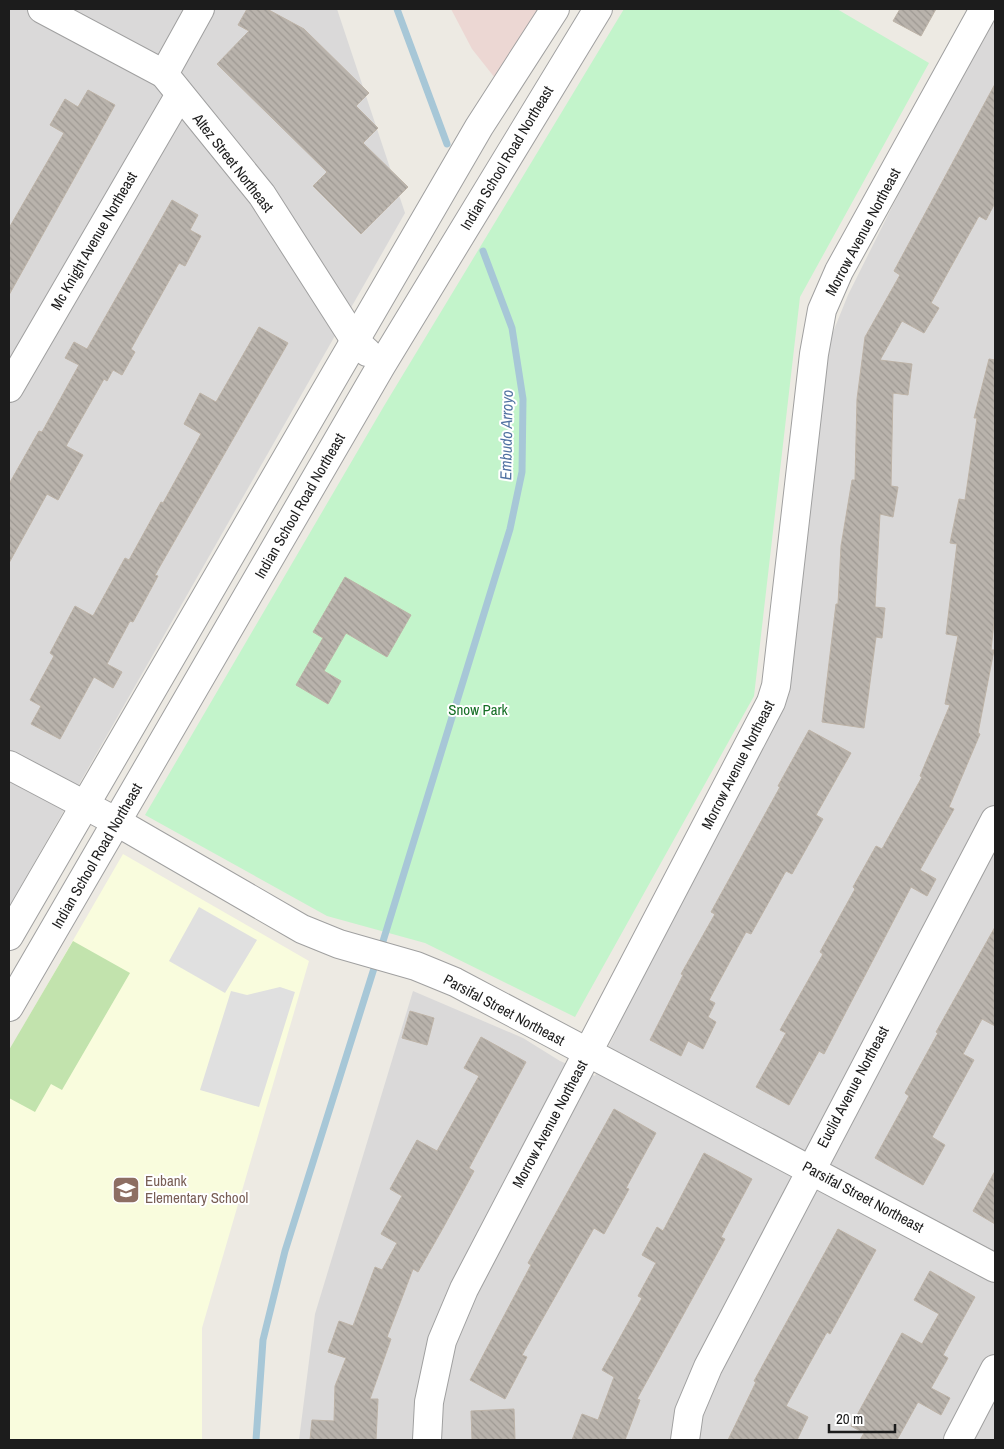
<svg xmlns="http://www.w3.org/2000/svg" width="1004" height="1449" font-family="'Archivo Narrow',sans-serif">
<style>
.residential{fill:#dad9d9}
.commercial{fill:#ecd7d3}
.education{fill:#f9fcdd}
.grass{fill:#c2e3ad}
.park{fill:#c3f4cb}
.parking{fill:#e0e0e0}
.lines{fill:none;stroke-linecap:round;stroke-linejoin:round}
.stream{stroke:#a7c7d7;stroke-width:7}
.building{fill:url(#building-back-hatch);stroke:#bdb3a7}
.minor-casing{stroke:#a0a0a0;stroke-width:30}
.minor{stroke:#fff;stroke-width:28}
.labels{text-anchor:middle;stroke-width:4;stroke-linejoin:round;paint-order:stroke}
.street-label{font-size:15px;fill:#1c1c1c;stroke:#fff}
.park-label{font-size:15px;fill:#156f25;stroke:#fff}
.education-label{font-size:15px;fill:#785e54;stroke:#fff;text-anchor:start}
.water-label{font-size:16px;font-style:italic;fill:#5273a2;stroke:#fff}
</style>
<defs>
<pattern id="building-back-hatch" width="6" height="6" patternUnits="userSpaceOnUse" patternTransform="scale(1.25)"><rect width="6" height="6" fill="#b9b3ac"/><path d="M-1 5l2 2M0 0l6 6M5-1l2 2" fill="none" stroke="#9e9993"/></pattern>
</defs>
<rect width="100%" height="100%" fill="#edeae3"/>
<g class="residential">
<path d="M 9,9 L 337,9 L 405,213 L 9,907 Z"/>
<path d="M 995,15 L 995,1440 L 299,1440 L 315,1314 L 413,991 L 523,1038 L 560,1061 L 595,1076 L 620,1022 L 778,712 L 831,337 L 848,295 L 893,205 Z"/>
</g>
<path class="commercial" d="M 451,9 L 538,9 L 495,78 L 472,49 Z"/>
<path class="education" d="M 123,854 L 309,961 L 202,1328 L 202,1440 L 9,1440 L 9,1051 Z"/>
<path class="grass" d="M 73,941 L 130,973 L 62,1090 L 51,1084 L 35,1112 L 9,1098 L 9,1050 Z"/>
<path class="park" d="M 624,9 L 837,9 L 929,63 L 800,297 L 754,696 L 575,1017 L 425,943 L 327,916 L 145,815 L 384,406 Z"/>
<g class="parking">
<path d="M 199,907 L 257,940 L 225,993 L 169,961 Z"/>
<path d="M 280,987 L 295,992 L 259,1107 L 200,1090 L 231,991 L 247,995 Z"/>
</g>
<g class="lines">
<g class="stream">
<path d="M 397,9 L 447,144"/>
<path d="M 380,951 L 510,529 L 522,472 L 523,399 L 512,328 L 483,251"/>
<path d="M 256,1440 L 263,1340 L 285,1251 L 376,962"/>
</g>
</g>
<g class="building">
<path d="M 247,9 L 267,9 L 304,29 L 369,93 L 356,106 L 378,128 L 363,143 L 408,187 L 361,234 L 313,186 L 327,172 L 217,64 L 249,31 L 238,25 Z"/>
<path d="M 900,9 L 936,9 L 921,36 L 893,21 Z"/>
<path d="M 995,84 L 995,203 L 986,220 L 979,216 L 931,303 L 939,308 L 924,333 L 902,321 L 880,360 L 912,364 L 908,395 L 893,393 L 891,486 L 898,487 L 893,517 L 880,514 L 875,607 L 885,608 L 882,638 L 876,637 L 864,728 L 822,722 L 836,604 L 838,604 L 841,546 L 852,480 L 855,480 L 857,399 L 865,337 L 900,275 L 894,271 Z"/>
<path d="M 88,90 L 115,105 L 9,295 L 9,228 L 64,133 L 50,125 L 65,99 L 78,107 Z"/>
<path d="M 172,200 L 198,215 L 190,230 L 201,236 L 185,266 L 179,263 L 131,349 L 135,352 L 122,375 L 113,370 L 107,381 L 104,379 L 66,446 L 83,455 L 58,500 L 47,494 L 9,563 L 9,484 L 39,431 L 42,432 L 79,365 L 65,358 L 74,342 L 87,349 Z"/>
<path d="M 259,327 L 288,343 L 155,575 L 158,576 L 133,622 L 130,621 L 107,664 L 122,672 L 113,688 L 94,677 L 60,739 L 31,724 L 41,706 L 30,700 L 54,656 L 50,653 L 75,606 L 93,616 L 125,558 L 129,560 L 161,502 L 163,503 L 201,434 L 184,424 L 200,393 L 216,402 Z"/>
<path d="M 989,359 L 995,360 L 995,613 L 991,650 L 994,650 L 978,733 L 980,734 L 949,807 L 954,809 L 920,870 L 936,879 L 927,896 L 911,887 L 824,1054 L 819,1051 L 789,1105 L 756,1087 L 786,1033 L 780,1030 L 823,954 L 820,952 L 855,889 L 853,887 L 876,846 L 882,849 L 922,777 L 920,776 L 950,705 L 945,704 L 958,636 L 946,634 L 957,544 L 950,543 L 959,499 L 965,500 L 977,418 L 974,418 Z"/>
<path d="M 345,577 L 411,615 L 387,657 L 346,633 L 324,671 L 341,681 L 328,704 L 296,685 L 323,638 L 313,632 Z"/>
<path d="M 809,730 L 851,753 L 816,815 L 823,819 L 792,874 L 786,871 L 751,934 L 746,932 L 709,1000 L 715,1003 L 708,1017 L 716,1022 L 703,1049 L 688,1041 L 681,1056 L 650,1040 L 683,975 L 681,974 L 715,914 L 711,912 L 780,787 L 778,786 Z"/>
<path d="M 995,927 L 995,1026 L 982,1019 L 963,1054 L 974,1060 L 932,1137 L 945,1145 L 923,1185 L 875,1158 L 909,1096 L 905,1093 L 938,1033 L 936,1032 Z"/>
<path d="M 410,1011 L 434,1018 L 427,1045 L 402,1038 Z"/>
<path d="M 481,1037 L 526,1062 L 469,1168 L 474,1171 L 443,1228 L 418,1272 L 413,1269 L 387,1337 L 391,1339 L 370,1399 L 378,1399 L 376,1440 L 310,1440 L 312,1420 L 334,1421 L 335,1386 L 346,1358 L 328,1352 L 339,1321 L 353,1326 L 375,1267 L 382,1270 L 397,1243 L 381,1234 L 402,1196 L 390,1189 L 417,1140 L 437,1151 L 479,1076 L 464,1068 Z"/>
<path d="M 614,1109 L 656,1133 L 626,1188 L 629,1189 L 604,1234 L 594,1228 L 522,1355 L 527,1357 L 505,1399 L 470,1380 L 531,1265 L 528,1263 Z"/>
<path d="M 704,1153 L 752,1179 L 721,1237 L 725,1239 L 637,1399 L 640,1400 L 625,1440 L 572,1440 L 582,1414 L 598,1420 L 614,1377 L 602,1370 L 642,1298 L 638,1296 L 656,1263 L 642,1255 L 657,1227 L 663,1231 Z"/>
<path d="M 995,1171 L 995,1224 L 973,1211 Z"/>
<path d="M 838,1229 L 876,1250 L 830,1334 L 827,1332 L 786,1406 L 808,1417 L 797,1440 L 728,1440 L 756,1382 L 754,1381 Z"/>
<path d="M 930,1271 L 975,1297 L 943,1355 L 948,1358 L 931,1388 L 950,1398 L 941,1415 L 918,1402 L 897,1440 L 860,1440 L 864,1433 L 851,1426 L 902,1333 L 922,1344 L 939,1314 L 914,1300 Z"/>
<path d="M 514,1409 L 515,1440 L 472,1440 L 471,1411 Z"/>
</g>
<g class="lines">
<g class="minor-casing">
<g id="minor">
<path d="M 42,9 L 164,74 L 262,195 L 356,342 L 367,352"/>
<path d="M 164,74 L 200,9"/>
<path d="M 9,388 L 179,96"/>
<path d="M 9,765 L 117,822 L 302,929 L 339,944 L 416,966 L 455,982 L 995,1268"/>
<path d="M 9,936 L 479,127 L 555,9"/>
<path d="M 9,1007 L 381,366 L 598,9"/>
<path d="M 427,1440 L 429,1402 L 442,1341 L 464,1289 L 771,702 L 776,686 L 814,354 L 822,310 L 839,271 L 984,9"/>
<path d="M 685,1440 L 689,1412 L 708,1367 L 995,820"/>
<path d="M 958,1440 L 995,1369"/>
</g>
</g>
<use href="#minor" class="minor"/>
</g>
<defs>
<g id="school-square" transform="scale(1.4375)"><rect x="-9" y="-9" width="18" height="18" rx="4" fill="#8d6e63" stroke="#fff"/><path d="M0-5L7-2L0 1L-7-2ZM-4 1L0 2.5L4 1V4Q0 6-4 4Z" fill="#fff"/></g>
</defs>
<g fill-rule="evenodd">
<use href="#school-square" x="126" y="1190"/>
</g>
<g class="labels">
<g class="street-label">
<text transform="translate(507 158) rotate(-59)" y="5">Indian School Road Northeast</text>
<text transform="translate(233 163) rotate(52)" y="5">Altez Street Northeast</text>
<text transform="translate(863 232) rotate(-62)" y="5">Morrow Avenue Northeast</text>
<text transform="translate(94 241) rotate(-60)" y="5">Mc Knight Avenue Northeast</text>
<text transform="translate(300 506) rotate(-60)" y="5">Indian School Road Northeast</text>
<text transform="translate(738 765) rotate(-63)" y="5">Morrow Avenue Northeast</text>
<text transform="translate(97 856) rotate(-60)" y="5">Indian School Road Northeast</text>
<text transform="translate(504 1010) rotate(28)" y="5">Parsifal Street Northeast</text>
<text transform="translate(853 1087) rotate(-62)" y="5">Euclid Avenue Northeast</text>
<text transform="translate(550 1124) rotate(-62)" y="5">Morrow Avenue Northeast</text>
<text transform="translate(863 1197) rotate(28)" y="5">Parsifal Street Northeast</text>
</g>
<g class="park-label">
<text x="478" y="715">Snow Park</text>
</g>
<g class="education-label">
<text x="145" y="1186">Eubank<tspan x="145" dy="17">Elementary School</tspan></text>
</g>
<g class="water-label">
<text transform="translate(506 435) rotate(-89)" y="6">Embudo Arroyo</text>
</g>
</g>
<rect width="1004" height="1449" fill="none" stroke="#1c1c1c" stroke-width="20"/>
<path d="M829 1424v8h66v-8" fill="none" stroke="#1c1c1c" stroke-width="2.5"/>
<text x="836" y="1424" font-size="15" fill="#1c1c1c" stroke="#ffffff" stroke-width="4" paint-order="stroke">20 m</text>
</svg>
